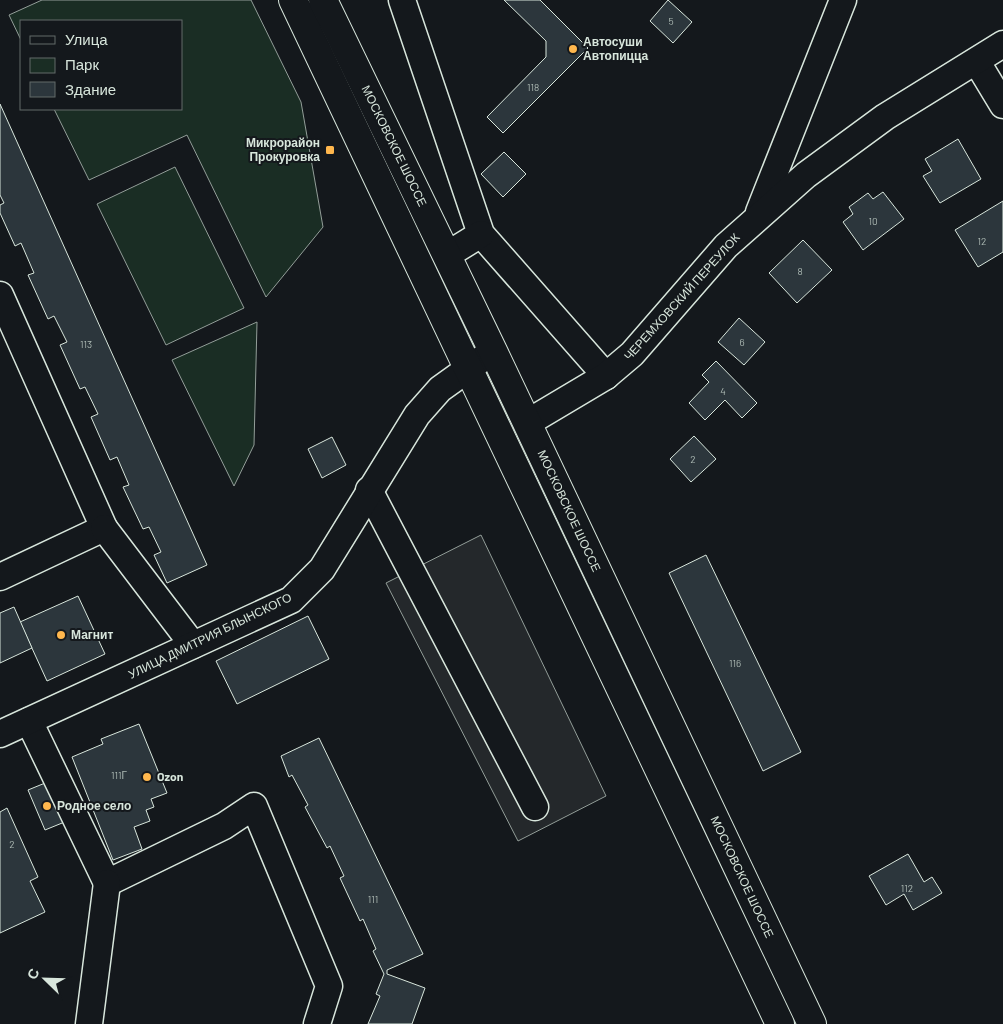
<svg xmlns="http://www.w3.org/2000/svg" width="1003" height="1024" font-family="Barlow,sans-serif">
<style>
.green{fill:#1a2d24;stroke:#939e99}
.parking{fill:#24282b;stroke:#939e99}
.building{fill:#2c363c;stroke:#d8e6dc}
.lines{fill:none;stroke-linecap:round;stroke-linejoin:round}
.minor-casing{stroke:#d8e6dc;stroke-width:29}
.major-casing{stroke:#d8e6dc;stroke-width:30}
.minor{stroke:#14181c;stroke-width:26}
.major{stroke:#14181c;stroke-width:28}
.poi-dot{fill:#ffb74d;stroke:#14181c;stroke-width:2}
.labels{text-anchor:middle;stroke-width:4;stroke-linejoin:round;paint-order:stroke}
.number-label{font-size:10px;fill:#adbab4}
.poi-label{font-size:12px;font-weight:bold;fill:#d8e6dc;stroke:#14181c;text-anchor:start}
.street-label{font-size:12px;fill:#d8e6dc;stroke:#14181c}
</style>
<rect width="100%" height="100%" fill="#14181c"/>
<g class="green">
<path d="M 42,0 L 251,0 L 301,102 L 323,227 L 266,297 L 187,135 L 89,180 L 54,109 L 181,109 L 181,21 L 21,21 L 21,40 L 9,15 Z"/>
<path d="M 175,167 L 244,308 L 166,345 L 97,204 Z"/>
<path d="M 257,322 L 254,445 L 234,486 L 172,360 Z"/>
</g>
<path class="parking" d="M 481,535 L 606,796 L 518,841 L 386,583 Z"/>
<g class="building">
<path d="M 504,0 L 540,0 L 588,48 L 503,133 L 487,117 L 546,57 L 546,41 Z"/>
<path d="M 668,0 L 692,22 L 673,43 L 650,21 Z"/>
<path d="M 0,104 L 207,565 L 167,583 L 154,555 L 161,552 L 149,527 L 143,529 L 123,487 L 129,485 L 117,457 L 110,460 L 91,417 L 98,414 L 85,387 L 80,389 L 60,345 L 67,342 L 54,316 L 48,319 L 28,275 L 34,273 L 21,243 L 15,246 L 0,213 L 0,205 L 4,203 L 0,195 Z"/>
<path d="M 958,139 L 981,179 L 940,203 L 923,176 L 932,171 L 925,159 Z"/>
<path d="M 504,152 L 526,174 L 503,197 L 481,174 Z"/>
<path d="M 883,192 L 904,219 L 863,250 L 843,222 L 853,214 L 849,207 L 868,193 L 873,199 Z"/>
<path d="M 1003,201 L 1003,252 L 978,267 L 955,230 Z"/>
<path d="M 803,240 L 832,270 L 797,303 L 769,273 Z"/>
<path d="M 739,318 L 765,342 L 744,365 L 718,342 Z"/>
<path d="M 716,361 L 757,403 L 742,418 L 725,400 L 705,420 L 689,403 L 709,382 L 702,375 Z"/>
<path d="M 694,436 L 716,459 L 691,482 L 670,459 Z"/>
<path d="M 332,437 L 346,465 L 322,478 L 308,449 Z"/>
<path d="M 706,555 L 801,752 L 763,771 L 669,573 Z"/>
<path d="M 78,596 L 105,654 L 47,681 L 20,622 Z"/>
<path d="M 14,607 L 32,648 L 0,663 L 0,613 Z"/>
<path d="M 308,616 L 329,659 L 237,704 L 216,661 Z"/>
<path d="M 139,724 L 167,793 L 151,799 L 154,807 L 146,810 L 150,821 L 134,827 L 142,849 L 113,860 L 72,757 L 103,744 L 101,739 Z"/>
<path d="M 319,738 L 423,954 L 387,970 L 387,974 L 425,988 L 412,1024 L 368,1024 L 380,996 L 376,994 L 384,974 L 373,951 L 376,949 L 363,919 L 360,921 L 340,878 L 344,876 L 330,846 L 327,848 L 305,807 L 308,805 L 292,775 L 289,777 L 281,756 Z"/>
<path d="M 50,781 L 67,821 L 45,830 L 28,790 Z"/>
<path d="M 7,808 L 38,877 L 30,881 L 45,912 L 0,933 L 0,812 Z"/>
<path d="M 908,854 L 924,882 L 932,877 L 942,893 L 913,910 L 904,894 L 886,905 L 869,876 Z"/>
</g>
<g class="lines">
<g class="minor-casing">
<g id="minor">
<path d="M 402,0 L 481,234 L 606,376"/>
<path d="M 977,62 L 1003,105"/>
<path d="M 759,212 L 843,0"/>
<path d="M 447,255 L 481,234"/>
<path d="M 0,295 L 104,528 L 0,577"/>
<path d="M 527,423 L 606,376 L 632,354 L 726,246 L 806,175 L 885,117 L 1003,44"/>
<path d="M 369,490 L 535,807"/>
<path d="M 104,528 L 193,645"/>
<path d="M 29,721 L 107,883 L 224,826 L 254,806 L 329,986 L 317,1024"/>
<path d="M 0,734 L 291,600 L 322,569 L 417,415 L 440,389 L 493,351"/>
<path d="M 89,1024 L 107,883"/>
</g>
</g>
<g class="major-casing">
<g id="major">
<path d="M 293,0 L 780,1024"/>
<path d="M 323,0 L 493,351 L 812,1024"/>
</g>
</g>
<use href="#minor" class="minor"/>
<use href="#major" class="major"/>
</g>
<g class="poi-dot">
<circle cx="573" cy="49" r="5"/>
<rect x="325" y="145" width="10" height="10" rx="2.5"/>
<circle cx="61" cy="635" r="5"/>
<circle cx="147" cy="777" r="5"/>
<circle cx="47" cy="806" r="5"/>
</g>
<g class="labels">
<g class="number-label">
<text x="671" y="25">5</text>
<text x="533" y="91">118</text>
<text x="873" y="225">10</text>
<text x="982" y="245">12</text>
<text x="800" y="275">8</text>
<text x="742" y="346">6</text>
<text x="86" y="348">113</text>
<text x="723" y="395">4</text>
<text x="693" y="463">2</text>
<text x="735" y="667">116</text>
<text x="119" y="779">111Г</text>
<text x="12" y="848">2</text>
<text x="907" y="892">112</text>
<text x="373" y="903">111</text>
</g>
<g class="poi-label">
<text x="583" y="46">Автосуши<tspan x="583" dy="14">Автопицца</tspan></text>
<text x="320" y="147" text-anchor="end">Микрорайон<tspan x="320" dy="14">Прокуровка</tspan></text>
<text x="71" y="639">Магнит</text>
<text x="157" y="781">Ozon</text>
<text x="57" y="810">Родное село</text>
</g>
<g class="street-label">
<text transform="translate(394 146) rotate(64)" y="4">МОСКОВСКОЕ ШОССЕ</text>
<text transform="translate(682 297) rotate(-48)" y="4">ЧЕРЕМХОВСКИЙ ПЕРЕУЛОК</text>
<text transform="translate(569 511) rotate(65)" y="4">МОСКОВСКОЕ ШОССЕ</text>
<text transform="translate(210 636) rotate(-26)" y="4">УЛИЦА ДМИТРИЯ БЛЫНСКОГО</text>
<text transform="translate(742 877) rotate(65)" y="4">МОСКОВСКОЕ ШОССЕ</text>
</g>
</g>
<rect x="20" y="20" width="162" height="90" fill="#14181c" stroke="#626a69"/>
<rect x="30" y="36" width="25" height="8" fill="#14181c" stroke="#626a69"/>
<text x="65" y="45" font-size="15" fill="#d8e6dc">Улица</text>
<rect x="30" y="58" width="25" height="15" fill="#1a2d24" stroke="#626a69"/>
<text x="65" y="70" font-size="15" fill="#d8e6dc">Парк</text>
<rect x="30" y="82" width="25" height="15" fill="#2c363c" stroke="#626a69"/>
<text x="65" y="95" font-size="15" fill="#d8e6dc">Здание</text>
<g transform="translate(45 979) rotate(293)" stroke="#14181c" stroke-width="4" paint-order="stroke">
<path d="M0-4L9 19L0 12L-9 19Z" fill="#d8e6dc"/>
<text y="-8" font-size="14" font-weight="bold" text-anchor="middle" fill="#d8e6dc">С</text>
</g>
</svg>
